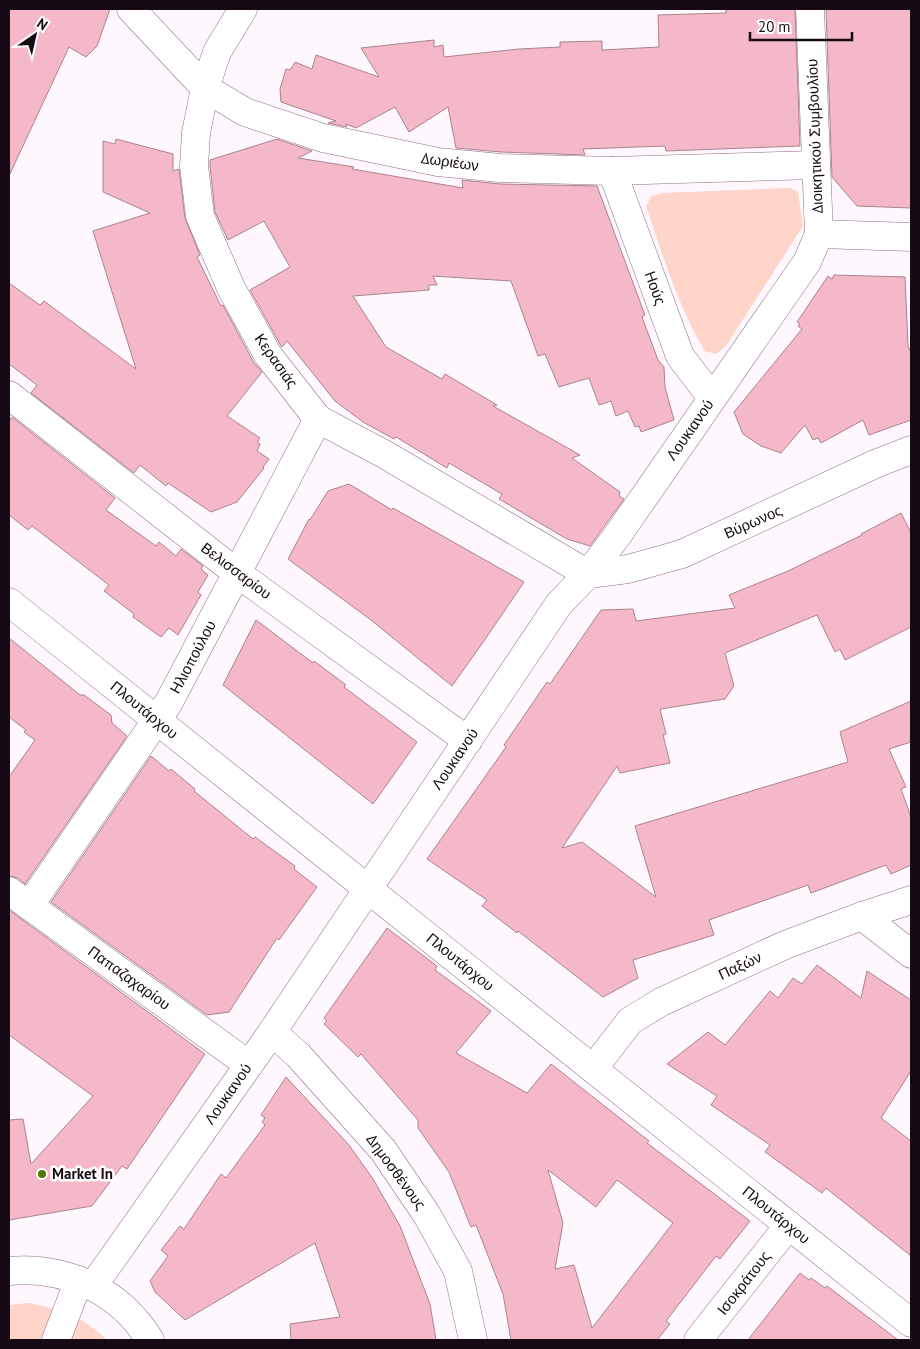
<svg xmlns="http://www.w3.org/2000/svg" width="920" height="1349" font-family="'PT Sans',sans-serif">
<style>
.green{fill:#ffd4c9}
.building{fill:#f5b8c8;stroke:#ab838d;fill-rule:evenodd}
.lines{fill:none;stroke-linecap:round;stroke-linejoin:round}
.pedestrian-casing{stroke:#8d718a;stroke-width:29}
.minor-casing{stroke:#8d718a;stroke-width:29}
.tertiary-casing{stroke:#8d718a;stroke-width:29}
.pedestrian{stroke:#fff;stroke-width:28}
.minor{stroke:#fff;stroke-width:28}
.tertiary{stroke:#fff;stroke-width:28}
.poi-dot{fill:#4c7b02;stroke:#fff;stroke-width:2}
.labels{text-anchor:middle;stroke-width:5;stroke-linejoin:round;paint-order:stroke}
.street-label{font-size:15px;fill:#160b15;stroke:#fff}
.poi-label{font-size:15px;font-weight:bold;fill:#160b15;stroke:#fff;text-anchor:start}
</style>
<rect width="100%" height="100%" fill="#fef7fd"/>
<g class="green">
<path d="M 790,188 L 798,192 L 803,226 L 726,346 L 716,354 L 705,351 C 678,307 663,255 646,207 L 651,196 L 662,193 Z"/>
<path d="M 28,1303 C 63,1310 80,1315 107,1340 L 9,1340 L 9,1305 Z"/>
</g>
<g class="building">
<path d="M 9,9 L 110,9 L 97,46 L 86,57 L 69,47 L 9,176 Z"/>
<path d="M 726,9 L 795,9 L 800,146 L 666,151 L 665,146 L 583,149 L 585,155 L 501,152 L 456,148 L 448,107 L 409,132 L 395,107 L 356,128 L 346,124 L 347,127 L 328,123 L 336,121 L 281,102 L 280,89 L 286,69 L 290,70 L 295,62 L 312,69 L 316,55 L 379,77 L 361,48 L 434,40 L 434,47 L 443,45 L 444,57 L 519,49 L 560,47 L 560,42 L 602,41 L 602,50 L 659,47 L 658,15 L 726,13 Z"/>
<path d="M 826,9 L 911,9 L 911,208 L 857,206 L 832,177 Z"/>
<path d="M 116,139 L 173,154 L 173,171 L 179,169 L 185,218 L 200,255 L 197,257 L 221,306 L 223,305 L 254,363 L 262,372 L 227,416 L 260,438 L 257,442 L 260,444 L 257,451 L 269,459 L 263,467 L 264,468 L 237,502 L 211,512 L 168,483 L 166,486 L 140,465 L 134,473 L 31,393 L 37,385 L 9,364 L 9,283 L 40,305 L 44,301 L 136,369 L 93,231 L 150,213 L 103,192 L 103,141 L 115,144 Z"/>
<path d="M 277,139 L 312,151 L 298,158 L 354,167 L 352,169 L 463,188 L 462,180 L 500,184 L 597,186 L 645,315 L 642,317 L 658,360 L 664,367 L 665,387 L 674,420 L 641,432 L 639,426 L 635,427 L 628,411 L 616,416 L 611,401 L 599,405 L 589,378 L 559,387 L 545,354 L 538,356 L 511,281 L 433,276 L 437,285 L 429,285 L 429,290 L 353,296 L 386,347 L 442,379 L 445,374 L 497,405 L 493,406 L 580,455 L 572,458 L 620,492 L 619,496 L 624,499 L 590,546 L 567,539 L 499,499 L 502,494 L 449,463 L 447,468 L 396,437 L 394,439 L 363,422 L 335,401 L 287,341 L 282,347 L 281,346 L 250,290 L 290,267 L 264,221 L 228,240 L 215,212 L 210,166 L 210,160 Z"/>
<path d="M 834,275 L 905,277 L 908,346 L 911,353 L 911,420 L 869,435 L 863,420 L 821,443 L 818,438 L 813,440 L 805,425 L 781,453 L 761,446 L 743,434 L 734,412 L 802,329 L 798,326 L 800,324 L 797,322 L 828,276 L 832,279 Z"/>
<path d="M 12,417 L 115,498 L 106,510 L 156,546 L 159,542 L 176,556 L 181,549 L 203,566 L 201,569 L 208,575 L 198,592 L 201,595 L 178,635 L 169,628 L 161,637 L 133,617 L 134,614 L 104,591 L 109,585 L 32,526 L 28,530 L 9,515 L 9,422 Z"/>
<path d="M 349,484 L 392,510 L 393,508 L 524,582 L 486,638 L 452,686 L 371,620 L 288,559 L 309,519 L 310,520 L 328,491 Z"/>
<path d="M 901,513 L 911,533 L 911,627 L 845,660 L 840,649 L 835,652 L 817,615 L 725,653 L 734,686 L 725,699 L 660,709 L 666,734 L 663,735 L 670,763 L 620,773 L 617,766 L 562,848 L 582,842 L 656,897 L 635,826 L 848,762 L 840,732 L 911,701 L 911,742 L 889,749 L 906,787 L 901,789 L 911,817 L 911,865 L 891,874 L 886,865 L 811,893 L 808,885 L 709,920 L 714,935 L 633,960 L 638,978 L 603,997 L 518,931 L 517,933 L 482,906 L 487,900 L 427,859 L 506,747 L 504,745 L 547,682 L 550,684 L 601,610 L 633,609 L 636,621 L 735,608 L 729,595 L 788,571 L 862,535 L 861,534 Z"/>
<path d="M 256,620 L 313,663 L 314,661 L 346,685 L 344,687 L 417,742 L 373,804 L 223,685 Z"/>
<path d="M 9,638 L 80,695 L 84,695 L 111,715 L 112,723 L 127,736 L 25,884 L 18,878 L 9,876 L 9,777 L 35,740 L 24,732 L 26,730 L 9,717 Z"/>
<path d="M 151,756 L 169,771 L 171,769 L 195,789 L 194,791 L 253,839 L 255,837 L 295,866 L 294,869 L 317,887 L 279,940 L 277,938 L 229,1012 L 207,1015 L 51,902 Z"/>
<path d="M 9,910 L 205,1054 L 127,1169 L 122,1166 L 92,1206 L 9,1220 L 9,1120 L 23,1119 L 31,1164 L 93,1096 L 9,1035 Z"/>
<path d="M 387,928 L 437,966 L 435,970 L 491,1011 L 456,1053 L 527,1093 L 551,1064 L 649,1141 L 647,1143 L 750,1221 L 720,1259 L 716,1256 L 666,1321 L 670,1324 L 657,1340 L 511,1340 L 503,1294 L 476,1225 L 471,1227 L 449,1172 L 418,1128 L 418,1120 L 361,1054 L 358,1057 L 324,1024 L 327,1021 L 324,1018 ZM 548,1170 L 596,1207 L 617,1180 L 673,1223 L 592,1328 L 574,1265 L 555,1269 L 563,1223 Z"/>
<path d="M 817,965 L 861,998 L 867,971 L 911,1000 L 911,1071 L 881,1118 L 911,1141 L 911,1256 L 826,1188 L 822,1193 L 765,1152 L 770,1145 L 711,1105 L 717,1096 L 667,1064 L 708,1032 L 725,1045 L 770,991 L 778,998 L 793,978 L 802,984 Z"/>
<path d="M 286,1077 L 349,1145 L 373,1179 L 400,1226 L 430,1304 L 436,1340 L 291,1340 L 290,1324 L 340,1317 L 315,1243 L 185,1320 L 155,1292 L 150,1281 L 168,1256 L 161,1250 L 180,1226 L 184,1229 L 221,1174 L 226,1178 L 265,1125 L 262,1122 L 265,1118 L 261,1115 Z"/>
<path d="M 800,1273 L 809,1280 L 811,1278 L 825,1288 L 827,1286 L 898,1340 L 748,1340 Z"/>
</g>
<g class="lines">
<g class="pedestrian-casing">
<path id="pedestrian" d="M 56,1340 L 79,1280"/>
</g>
<g class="minor-casing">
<g id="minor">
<path d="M 131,9 L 205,88 L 245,112 L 323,138 L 438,162 L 500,168 L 612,171 L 816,165"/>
<path d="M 243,9 L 217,52 L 205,88 L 196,133 L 194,166 L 200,216 L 231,288 L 268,355 L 318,419 L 384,454 L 588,574 L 628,569 L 682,554 L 875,464 L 911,450"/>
<path d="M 612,171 L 680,356 L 712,398"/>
<path d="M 819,234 L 911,237"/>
<path d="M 9,395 L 237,573 L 468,741"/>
<path d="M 9,891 L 249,1065"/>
<path d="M 29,906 L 169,702 L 318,419"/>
<path d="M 862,916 L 911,954"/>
<path d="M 272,1032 L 298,1055 L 383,1150 L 427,1215 L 458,1271 L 473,1340"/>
<path d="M 593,1069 L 630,1021 L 661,1002 L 785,945 L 862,916 L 911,900"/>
<path d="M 9,1271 C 66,1266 120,1291 150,1340"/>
<path d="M 93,1286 L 272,1032 L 559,604 L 588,574 L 617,536 L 807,262 L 819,234 L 810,9"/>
<path d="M 698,1340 L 789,1225"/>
</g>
</g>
<g class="tertiary-casing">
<path id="tertiary" d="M 9,602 L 911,1323"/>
</g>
<use href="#pedestrian" class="pedestrian"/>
<use href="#minor" class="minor"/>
<use href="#tertiary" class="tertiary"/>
</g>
<circle class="poi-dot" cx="42" cy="1174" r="5"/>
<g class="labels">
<g class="street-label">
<text transform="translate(815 136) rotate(-92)" y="5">Διοικητικού Συμβουλίου</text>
<text transform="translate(450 162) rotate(8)" y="5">Δωριέων</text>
<text transform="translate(655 288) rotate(70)" y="5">Ηούς</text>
<text transform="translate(276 361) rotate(55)" y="5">Κερασιάς</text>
<text transform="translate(690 430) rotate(-55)" y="5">Λουκιανού</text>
<text transform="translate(753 522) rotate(-24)" y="5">Βύρωνος</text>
<text transform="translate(236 571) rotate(37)" y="5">Βελισσαρίου</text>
<text transform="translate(193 657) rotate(-62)" y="5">Ηλιοπούλου</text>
<text transform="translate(144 710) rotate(39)" y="5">Πλουτάρχου</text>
<text transform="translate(455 759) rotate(-56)" y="5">Λουκιανού</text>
<text transform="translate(460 962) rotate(39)" y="5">Πλουτάρχου</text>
<text transform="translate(740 966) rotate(-25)" y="5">Παξών</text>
<text transform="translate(129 978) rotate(36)" y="5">Παπαζαχαρίου</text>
<text transform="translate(228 1094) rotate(-55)" y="5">Λουκιανού</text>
<text transform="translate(396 1172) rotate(54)" y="5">Δημοσθένους</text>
<text transform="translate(776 1215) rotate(39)" y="5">Πλουτάρχου</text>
<text transform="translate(744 1283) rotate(-52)" y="5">Ισοκράτους</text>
</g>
<g class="poi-label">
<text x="52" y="1179">Market In</text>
</g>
</g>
<rect width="920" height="1349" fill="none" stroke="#160b15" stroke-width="20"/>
<g transform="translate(35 35) rotate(34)" stroke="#ffffff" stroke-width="4" paint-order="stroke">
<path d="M0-4L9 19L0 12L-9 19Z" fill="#160b15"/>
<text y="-8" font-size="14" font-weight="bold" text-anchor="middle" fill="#160b15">N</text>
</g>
<path d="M750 32v8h102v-8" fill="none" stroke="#160b15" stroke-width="2.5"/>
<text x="758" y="32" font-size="15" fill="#160b15" stroke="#ffffff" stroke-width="4" paint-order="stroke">20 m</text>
</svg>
